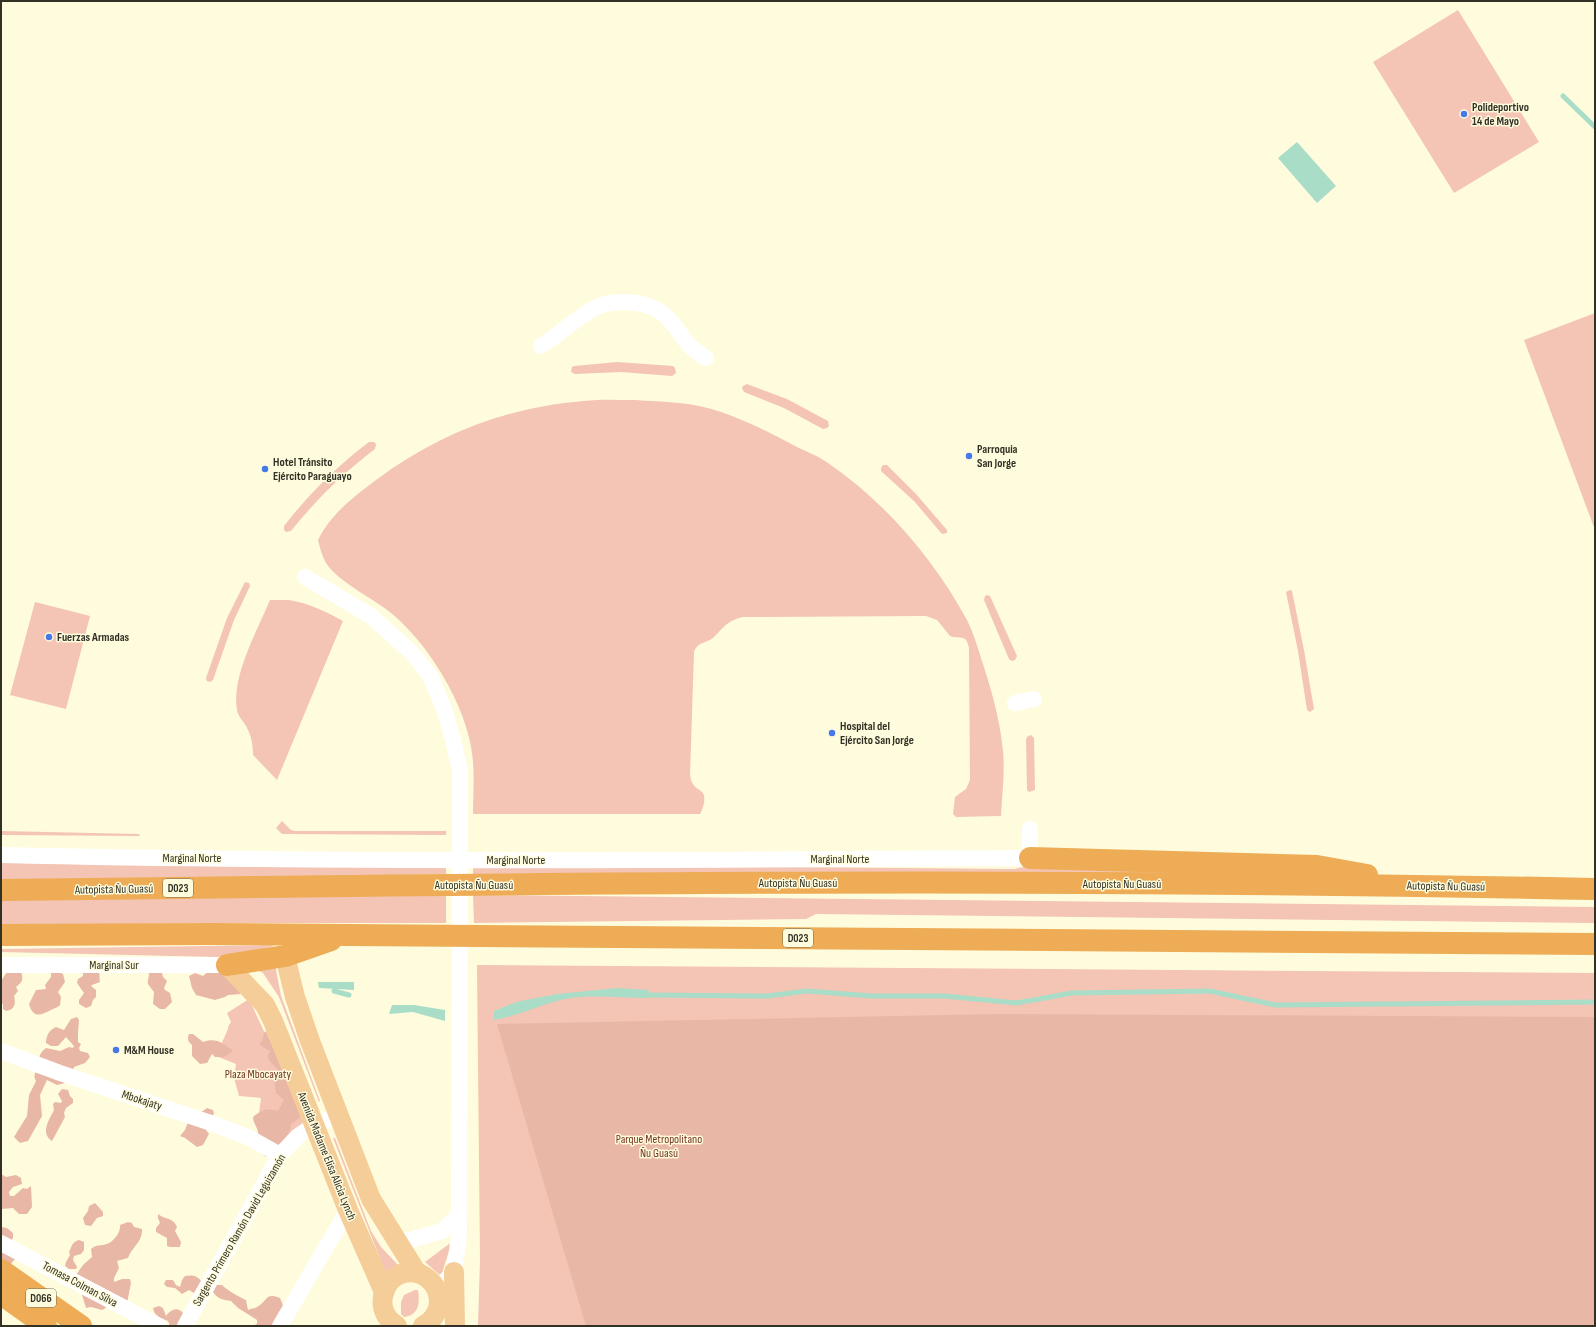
<svg xmlns="http://www.w3.org/2000/svg" width="1596" height="1327" font-family="'Sofia Sans Condensed',sans-serif">
<style>
.green{fill:#f4c4b4}
.forest{fill:#e8b7a6}
.water{fill:#a9ddc8}
.lines{fill:none;stroke-linecap:round;stroke-linejoin:round}
.stream{stroke:#a9ddc8;stroke-width:5}
.minor{stroke:#fff;stroke-width:16}
.major{stroke:#f4cd99;stroke-width:20}
.highway{stroke:#edac55;stroke-width:22}
.poi-dot{fill:#4678ea;stroke:#fffcde;stroke-width:1.5}
.labels{text-anchor:middle;stroke-width:3;stroke-linejoin:round;paint-order:stroke}
.shield{fill:#fffcde;stroke:#706e5c;stroke-width:1}
.shield-label{font-size:11px;font-weight:bold;fill:#323125}
.poi-label{font-size:12px;font-weight:bold;fill:#323125;stroke:#fffcde;text-anchor:start}
.street-label{font-size:12px;fill:#323125;stroke:#fffcde}
.park-label{font-size:12px;fill:#71341f;stroke:#fffcde}
</style>
<rect width="100%" height="100%" fill="#fffcde"/>
<g class="green">
<path d="M 1458,10 L 1539,142 L 1454,193 L 1373,62 Z"/>
<path d="M 1595,313 L 1595,530 L 1524,340 Z"/>
<path d="M 617,362 L 673,366 L 675,368 L 676,373 L 672,376 L 621,372 L 575,374 L 571,372 L 572,367 L 574,366 Z"/>
<path d="M 747,384 L 787,399 L 828,421 L 829,426 L 827,428 L 823,429 L 784,408 L 744,392 L 742,388 L 743,386 Z"/>
<path d="M 635,400 C 664,402 694,402 721,412 C 747,421 771,433 795,446 C 805,451 818,456 828,463 C 885,502 934,559 967,620 C 973,632 977,645 981,658 C 991,688 1000,719 1003,751 C 1005,773 1002,795 1001,816 L 956,817 L 953,814 L 955,797 L 966,789 L 970,780 L 969,648 C 966,633 961,640 950,636 L 937,620 L 926,616 L 743,617 C 727,621 725,626 714,637 C 706,644 698,641 694,652 L 690,775 C 691,778 691,782 693,784 C 695,788 699,789 702,792 C 707,797 703,809 700,814 L 473,814 C 473,793 475,773 472,753 C 466,705 428,643 391,613 C 374,599 337,581 326,563 C 322,556 320,548 318,540 C 331,514 353,497 376,480 C 438,434 507,407 584,401 C 601,399 618,400 635,400 Z"/>
<path d="M 369,442 L 374,442 L 376,444 L 375,449 C 343,473 316,500 291,531 L 286,532 L 284,530 L 284,526 C 310,493 336,467 369,442 Z"/>
<path d="M 883,465 L 887,465 L 916,494 L 947,530 L 947,533 L 942,534 L 914,501 L 881,471 L 881,468 Z"/>
<path d="M 245,582 L 249,583 L 250,586 L 234,620 L 213,680 L 210,682 L 207,681 L 206,678 L 227,618 Z"/>
<path d="M 1290,590 L 1292,591 L 1304,650 L 1314,709 L 1310,712 L 1307,710 L 1298,651 L 1286,592 Z"/>
<path d="M 987,595 L 990,596 L 1017,656 L 1015,660 L 1012,661 L 1009,659 L 984,600 L 985,596 Z"/>
<path d="M 270,600 C 276,600 283,600 289,600 C 308,603 327,612 343,621 L 277,780 L 253,755 C 253,744 251,735 246,726 C 243,721 238,716 237,710 C 231,677 257,631 270,600 Z"/>
<path d="M 35,602 L 90,616 L 66,709 L 10,695 Z"/>
<path d="M 1031,735 L 1034,738 L 1035,790 L 1029,792 L 1027,790 L 1026,739 L 1028,736 Z"/>
<path d="M 282,821 L 291,830 L 295,831 L 446,831 L 446,835 L 282,834 L 276,828 Z"/>
<path d="M 1,831 L 139,834 L 140,836 L 1,835 Z"/>
<path d="M 1,862 L 446,863 L 446,874 L 1,882 Z"/>
<path d="M 473,864 L 1014,869 L 1033,865 L 1277,873 L 473,874 Z"/>
<path d="M 446,895 L 446,923 L 202,923 L 1,926 L 1,900 Z"/>
<path d="M 473,895 L 1595,907 L 1595,923 L 816,914 L 806,919 L 474,923 Z"/>
<path d="M 272,945 L 274,946 L 239,955 L 217,957 L 1,952 L 1,949 Z"/>
<path d="M 276,965 L 276,970 L 281,996 L 320,1101 L 319,1102 L 279,997 L 263,973 L 259,971 Z"/>
<path d="M 477,965 L 1595,973 L 1595,1326 L 478,1326 L 480,1260 Z"/>
<path d="M 249,999 L 306,1122 L 276,1146 L 258,1121 L 261,1098 L 239,1096 L 234,1078 L 236,1064 L 216,1056 L 228,1029 L 228,1027 L 231,1022 L 227,1013 Z"/>
<path d="M 333,1138 L 335,1138 L 371,1231 L 381,1247 L 398,1265 L 384,1274 L 381,1261 Z"/>
<path d="M 449,1244 L 451,1245 L 441,1276 L 425,1262 Z"/>
<path d="M 415,1290 L 418,1290 C 420,1303 419,1315 404,1317 L 401,1314 L 401,1302 L 404,1295 Z"/>
</g>
<g class="forest">
<path d="M 219,968 L 241,994 L 228,995 L 225,997 L 215,1000 L 196,995 L 192,988 L 189,976 L 195,973 L 203,976 L 210,970 Z"/>
<path d="M 9,969 L 21,972 C 24,980 22,982 16,987 L 18,991 L 14,996 C 16,1003 15,1010 6,1011 L 3,1009 L 3,1004 L 1,1003 L 1,981 Z"/>
<path d="M 55,971 L 63,974 L 65,982 L 58,992 L 61,997 L 60,1005 C 57,1008 55,1008 51,1010 C 40,1016 33,1018 29,1004 L 36,990 L 46,989 L 45,985 L 51,977 L 51,973 Z"/>
<path d="M 83,971 L 99,972 C 100,976 99,979 100,982 L 92,985 L 91,986 L 96,990 L 96,997 L 93,1000 L 91,1006 L 86,1008 L 79,1004 L 79,1000 L 84,993 L 77,983 L 78,979 L 83,976 Z"/>
<path d="M 149,971 L 162,973 L 163,977 L 167,981 L 164,988 L 165,990 L 170,993 L 172,1002 L 165,1009 L 160,1009 L 153,1004 L 154,992 C 144,979 149,986 149,971 Z"/>
<path d="M 996,1014 L 1595,1017 L 1595,1326 L 586,1326 L 497,1024 Z"/>
<path d="M 77,1017 L 79,1020 L 78,1033 L 78,1042 L 81,1044 L 79,1048 L 80,1051 L 88,1053 L 90,1057 L 85,1063 L 74,1067 L 69,1082 L 57,1085 L 47,1080 L 40,1095 L 42,1116 L 28,1141 L 20,1143 L 14,1137 L 27,1116 L 29,1095 L 36,1081 C 32,1074 37,1072 38,1065 C 40,1056 38,1055 46,1048 L 60,1051 L 69,1047 L 73,1048 L 74,1046 L 66,1037 L 58,1046 L 51,1046 L 46,1043 C 46,1036 49,1030 56,1027 L 64,1030 L 71,1019 Z"/>
<path d="M 266,1031 L 302,1116 L 291,1124 C 292,1134 276,1149 269,1157 L 264,1156 C 260,1149 258,1140 258,1132 C 257,1126 253,1123 253,1117 C 263,1109 266,1108 278,1111 L 284,1100 L 276,1093 L 274,1078 L 278,1071 C 275,1064 267,1063 268,1054 L 271,1052 L 259,1044 L 262,1041 L 264,1033 Z"/>
<path d="M 189,1034 L 193,1034 L 203,1042 C 216,1037 223,1043 233,1051 L 224,1057 L 215,1057 L 212,1054 L 207,1063 L 200,1064 L 192,1056 L 192,1045 C 188,1042 187,1039 189,1034 Z"/>
<path d="M 62,1089 L 68,1090 L 70,1096 L 73,1099 L 73,1103 L 66,1108 L 64,1113 L 65,1117 L 52,1141 C 40,1133 49,1120 54,1110 L 53,1104 L 55,1102 L 61,1103 L 62,1101 L 58,1094 Z"/>
<path d="M 207,1108 L 213,1110 L 214,1114 L 202,1124 L 209,1134 L 203,1145 L 197,1147 L 185,1138 L 180,1136 L 185,1130 L 188,1122 Z"/>
<path d="M 1,1174 L 6,1177 L 16,1175 L 21,1178 L 22,1184 L 13,1187 L 9,1192 L 10,1196 L 14,1196 L 23,1188 L 27,1189 L 31,1186 L 32,1207 L 27,1214 L 19,1214 L 13,1208 L 1,1209 Z"/>
<path d="M 95,1203 L 103,1212 L 103,1216 L 97,1218 L 91,1226 L 85,1225 L 83,1218 L 88,1211 L 89,1206 Z"/>
<path d="M 158,1214 C 165,1220 173,1217 177,1227 L 175,1231 L 181,1242 L 180,1247 L 170,1247 L 167,1246 L 167,1238 L 156,1232 L 156,1228 L 160,1223 L 158,1218 Z"/>
<path d="M 128,1222 L 132,1223 L 134,1227 L 142,1229 C 143,1242 131,1248 128,1258 L 117,1261 L 119,1268 L 114,1278 L 114,1282 L 122,1279 L 130,1279 L 131,1283 L 127,1303 L 109,1306 L 102,1310 L 91,1307 L 86,1308 L 76,1275 L 83,1265 L 92,1257 L 91,1249 C 96,1244 101,1246 107,1244 C 114,1241 121,1232 120,1225 Z"/>
<path d="M 1,1227 L 7,1228 L 13,1233 L 13,1238 L 11,1241 L 15,1259 L 10,1265 L 1,1265 Z"/>
<path d="M 79,1240 L 84,1242 L 84,1250 L 81,1254 L 74,1256 L 73,1260 L 77,1267 L 76,1269 L 69,1269 L 65,1266 L 66,1262 L 70,1255 L 69,1252 C 72,1246 72,1242 79,1240 Z"/>
<path d="M 185,1276 C 191,1275 197,1275 201,1281 L 194,1293 L 189,1290 L 182,1294 L 175,1288 L 167,1287 L 164,1284 L 166,1280 L 173,1280 L 176,1285 L 180,1287 L 182,1280 Z"/>
<path d="M 215,1285 L 222,1285 C 227,1290 239,1297 246,1300 L 248,1310 C 252,1308 254,1309 257,1307 C 268,1301 265,1292 280,1298 L 284,1308 L 279,1326 L 257,1326 L 255,1324 L 257,1324 L 257,1320 L 238,1308 L 231,1301 C 223,1300 218,1299 213,1292 Z"/>
<path d="M 159,1306 L 163,1308 L 166,1316 C 170,1311 175,1307 181,1311 L 184,1314 L 185,1326 L 170,1326 L 168,1321 C 161,1318 154,1316 153,1308 Z"/>
</g>
<g class="water">
<path d="M 1297,142 L 1336,186 L 1317,203 L 1278,158 Z"/>
<path d="M 318,982 L 354,982 L 354,990 L 319,988 Z"/>
<path d="M 617,988 L 649,990 L 647,998 C 620,998 592,994 565,999 C 541,1004 518,1016 494,1020 L 494,1011 L 516,1002 L 557,994 Z"/>
<path d="M 392,1005 L 414,1005 L 445,1010 L 445,1021 L 413,1012 L 389,1014 Z"/>
</g>
<g class="lines">
<g class="stream">
<path d="M 1563,96 L 1595,127"/>
<path d="M 334,991 L 349,995"/>
<path d="M 641,995 L 767,996 L 807,991 L 872,996 L 945,996 L 1016,1003 L 1072,993 L 1210,991 L 1275,1005 L 1595,1002"/>
</g>
<g class="minor">
<path d="M 541,346 C 558,335 573,321 591,310 C 611,298 642,300 661,312 C 674,321 679,334 689,345 C 694,350 700,354 706,358"/>
<path d="M 305,577 L 371,616 L 411,652 L 430,675 L 444,709 L 453,739 L 460,771 L 459,1236 L 454,1272 L 445,1281"/>
<path d="M 1015,703 L 1034,699"/>
<path d="M 1,855 C 344,863 687,860 1030,858 L 1030,829"/>
<path d="M 1,965 L 227,965"/>
<path d="M 1,1051 L 60,1073 L 208,1122 L 248,1137 L 280,1155"/>
<path d="M 397,1241 L 410,1240 L 442,1231 L 459,1215"/>
<path d="M 1,1243 L 159,1326"/>
<path d="M 185,1326 L 280,1155 L 298,1136 L 314,1125 L 339,1115"/>
<path d="M 280,1326 L 348,1210"/>
</g>
<g class="major">
<path d="M 285,956 L 295,997 L 310,1041 L 371,1199 L 417,1273"/>
<path d="M 227,965 L 265,1005 L 273,1021 L 348,1210 L 384,1292"/>
<path d="M 454,1272 L 455,1326"/>
<path d="M 397,1326 C 395,1324 390,1321 388,1318 C 376,1303 385,1277 404,1273 C 422,1269 439,1283 439,1302 C 439,1311 432,1322 423,1326"/>
</g>
<g class="highway">
<path d="M 1030,858 L 1317,866 L 1367,875"/>
<path d="M 1,890 C 532,883 1064,878 1595,889"/>
<path d="M 1,935 L 210,934 L 1595,944"/>
<path d="M 227,965 L 285,956 L 331,940"/>
<path d="M 1,1270 L 81,1326"/>
<path d="M 1,1294 L 46,1326"/>
</g>
</g>
<g class="poi-dot">
<circle cx="1464" cy="114" r="4"/>
<circle cx="969" cy="456" r="4"/>
<circle cx="265" cy="469" r="4"/>
<circle cx="49" cy="637" r="4"/>
<circle cx="832" cy="733" r="4"/>
<circle cx="116" cy="1050" r="4"/>
</g>
<g class="labels">
<g class="shield">
<rect x="163" y="879" width="30" height="18" rx="3"/>
<rect x="783" y="929" width="30" height="18" rx="3"/>
<rect x="26" y="1289" width="30" height="18" rx="3"/>
</g>
<g class="shield-label">
<text x="178" y="892">D023</text>
<text x="798" y="942">D023</text>
<text x="41" y="1302">D066</text>
</g>
<g class="poi-label">
<text x="1472" y="111">Polideportivo<tspan x="1472" dy="14">14 de Mayo</tspan></text>
<text x="977" y="453">Parroquia<tspan x="977" dy="14">San Jorge</tspan></text>
<text x="273" y="466">Hotel Tránsito<tspan x="273" dy="14">Ejército Paraguayo</tspan></text>
<text x="57" y="641">Fuerzas Armadas</text>
<text x="840" y="730">Hospital del<tspan x="840" dy="14">Ejército San Jorge</tspan></text>
<text x="124" y="1054">M&amp;M House</text>
</g>
<g class="street-label">
<text x="192" y="862">Marginal Norte</text>
<text x="840" y="863">Marginal Norte</text>
<text x="516" y="864">Marginal Norte</text>
<text x="798" y="887">Autopista Ñu Guasú</text>
<text x="1122" y="888">Autopista Ñu Guasú</text>
<text x="474" y="889">Autopista Ñu Guasú</text>
<text transform="translate(1446 886) rotate(1)" y="4">Autopista Ñu Guasú</text>
<text transform="translate(114 889) rotate(-1)" y="4">Autopista Ñu Guasú</text>
<text x="114" y="969">Marginal Sur</text>
<text transform="translate(142 1100) rotate(18)" y="4">Mbokajaty</text>
<text transform="translate(327 1156) rotate(68)" y="4">Avenida Madame Elisa Alicia Lynch</text>
<text transform="translate(239 1230) rotate(-60)" y="4">Sargento Primero Ramón David Leguizamón</text>
<text transform="translate(80 1284) rotate(28)" y="4">Tomasa Colman Silva</text>
</g>
<g class="park-label">
<text x="258" y="1078">Plaza Mbocayaty</text>
<text x="659" y="1143">Parque Metropolitano<tspan x="659" dy="14">Ñu Guasú</tspan></text>
</g>
</g>
<rect width="1596" height="1327" fill="none" stroke="#323125" stroke-width="4"/>
</svg>
